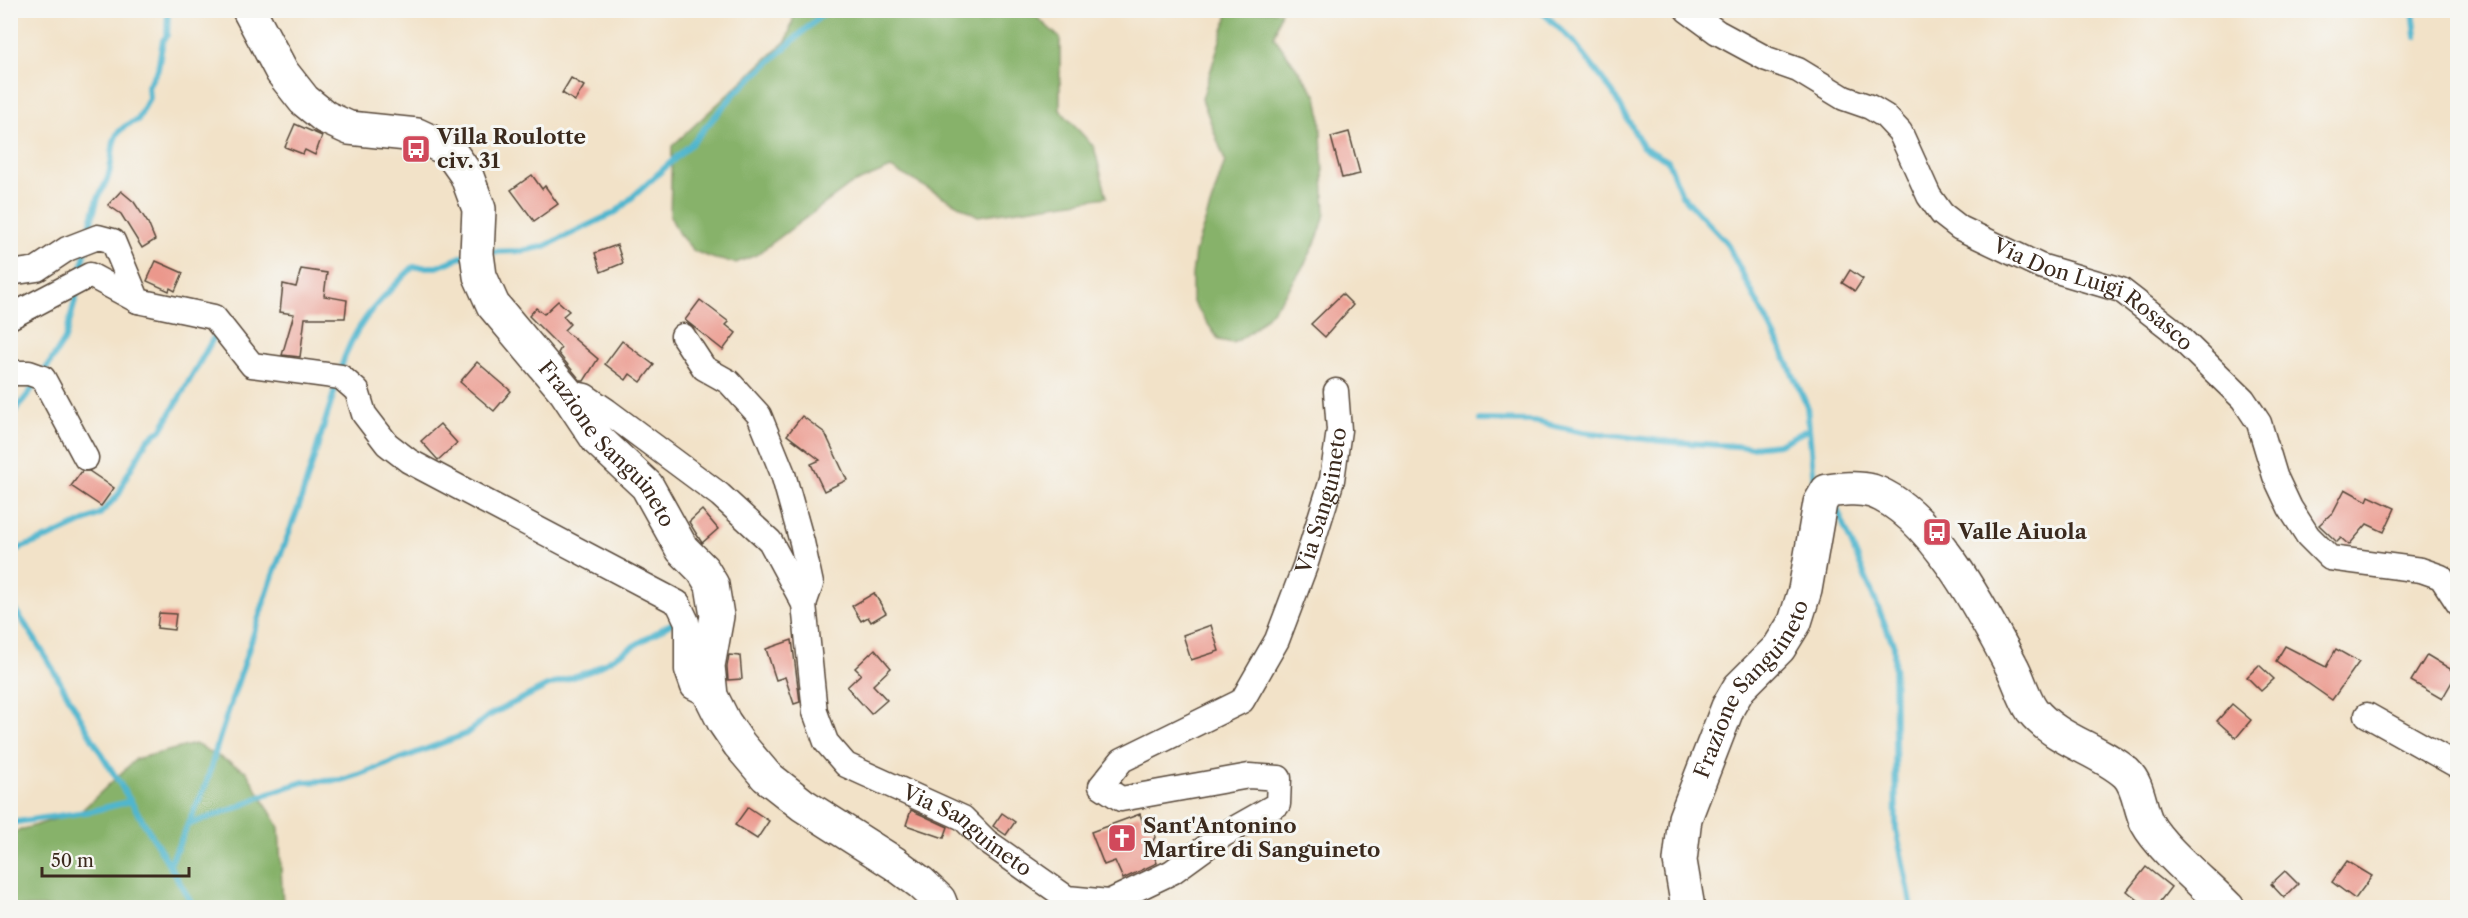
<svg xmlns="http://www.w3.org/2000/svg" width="2468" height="918" font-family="'Libre Caslon Text',serif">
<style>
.forest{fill:#87b26a;stroke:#616e44;stroke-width:1.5}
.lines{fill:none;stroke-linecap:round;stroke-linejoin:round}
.stream{stroke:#50b6ce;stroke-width:6}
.building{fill:#eb988c}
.street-casing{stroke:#564638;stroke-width:27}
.secondary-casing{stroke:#564638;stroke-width:36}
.street{stroke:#fff;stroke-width:24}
.secondary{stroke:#fff;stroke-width:33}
.labels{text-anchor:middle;stroke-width:6;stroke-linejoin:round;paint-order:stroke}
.poi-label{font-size:21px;font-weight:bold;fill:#3b2a1e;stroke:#f6f6f2;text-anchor:start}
.street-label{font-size:21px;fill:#3b2a1e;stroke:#f6f6f2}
</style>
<rect width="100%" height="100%" fill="#f6f6f2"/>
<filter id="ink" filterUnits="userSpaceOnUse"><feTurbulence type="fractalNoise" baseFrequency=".0167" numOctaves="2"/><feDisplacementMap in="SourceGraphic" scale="12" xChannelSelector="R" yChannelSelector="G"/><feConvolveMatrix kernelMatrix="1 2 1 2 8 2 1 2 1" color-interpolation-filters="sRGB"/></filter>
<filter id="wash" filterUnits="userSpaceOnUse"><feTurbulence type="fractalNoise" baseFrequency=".008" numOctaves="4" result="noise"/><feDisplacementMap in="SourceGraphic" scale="24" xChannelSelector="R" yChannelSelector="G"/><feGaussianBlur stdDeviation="1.35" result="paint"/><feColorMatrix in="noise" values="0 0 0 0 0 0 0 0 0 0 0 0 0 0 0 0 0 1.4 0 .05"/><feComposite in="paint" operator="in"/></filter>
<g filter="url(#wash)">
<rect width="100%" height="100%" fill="#f2e2c8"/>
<g class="forest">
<path d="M 791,10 L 1030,11 L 1060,38 L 1060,110 L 1094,147 L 1107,197 L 978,216 L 891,168 L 850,185 L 756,255 L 736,263 L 715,259 L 694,251 L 679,234 L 670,216 L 672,146 L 787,40 L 794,16 Z"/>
<path d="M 1229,11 L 1281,11 L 1274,37 L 1317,96 L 1320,113 L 1325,213 C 1316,255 1273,323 1233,343 L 1219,340 L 1192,301 L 1192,275 L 1195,252 L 1225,161 L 1202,99 Z"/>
<path d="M 195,744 L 246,771 L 279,827 L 283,907 L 11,907 L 11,833 L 81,811 L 136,759 Z"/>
</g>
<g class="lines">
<g class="stream">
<path d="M 1540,10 L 1574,42 L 1613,93 L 1643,147 L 1668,161 L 1682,195 L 1726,242 L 1782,350 L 1807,406 L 1814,483"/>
<path d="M 2413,10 L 2416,37"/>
<path d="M 88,234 C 91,222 94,210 98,198 C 101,191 106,184 108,177 C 117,150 104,132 138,120 L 149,98 L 148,86 L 158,69 L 163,40 L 167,35 L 168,10"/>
<path d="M 485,252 L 522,251 L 545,246 L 616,212 L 691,144 L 736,92 L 827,10"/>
<path d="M 81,273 L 86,247"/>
<path d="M 340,371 C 353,324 380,300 413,267 L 437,267 L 466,255"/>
<path d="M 44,372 L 65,339 L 78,289"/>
<path d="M 10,418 L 38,381"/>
<path d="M 1480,420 L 1533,421 L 1583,432 L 1671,442 L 1751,447 L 1779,444 L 1809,429"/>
<path d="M 1835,504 L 1894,646 L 1896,829 L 1912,908"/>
<path d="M 10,552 L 52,536 L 100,514 L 119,494 L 126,477 L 148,439 L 161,430 L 218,330"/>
<path d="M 10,603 C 43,647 67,696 95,743 C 128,798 163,851 194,908"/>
<path d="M 10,823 L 92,811 L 131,801"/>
<path d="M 190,824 L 236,808 L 269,793 L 303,782 L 342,780 L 358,775 L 466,734 L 488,716 L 547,686 L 593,670 L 679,619"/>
<path d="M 170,864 L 207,782 L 219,739 L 273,575 L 299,506 L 338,380"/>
</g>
</g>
<g id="blocks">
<g class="building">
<path d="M 571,78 L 584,86 L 575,101 L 562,93 Z"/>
<path d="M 295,124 L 322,136 L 315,155 L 305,150 L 303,154 L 285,147 Z"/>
<path d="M 1349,132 L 1360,174 L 1342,178 L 1331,137 Z"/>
<path d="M 532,175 L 542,189 L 545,186 L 558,204 L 534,221 L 511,190 Z"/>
<path d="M 121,191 L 134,202 L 148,223 L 155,240 L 142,248 L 121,214 L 108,205 Z"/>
<path d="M 617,245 L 623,263 L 601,272 L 595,253 Z"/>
<path d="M 156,261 L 183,273 L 175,291 L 170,288 L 169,291 L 147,281 Z"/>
<path d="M 301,269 L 327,273 L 324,296 L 347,300 L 345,318 L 305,318 L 300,357 L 282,355 L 294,314 L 280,312 L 283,284 L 296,287 Z"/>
<path d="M 1850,270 L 1863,279 L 1855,291 L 1842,283 Z"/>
<path d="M 1342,294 L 1353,305 L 1325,337 L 1311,324 Z"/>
<path d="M 700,300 L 729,322 L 726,325 L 736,333 L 723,350 L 685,320 Z"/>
<path d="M 558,301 L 569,311 L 563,316 L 570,324 L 564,330 L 598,359 L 584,381 L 581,381 L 558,353 L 561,348 L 529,316 L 536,308 L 544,314 Z"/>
<path d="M 622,341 L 654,365 L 641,382 L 630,374 L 626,380 L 605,364 Z"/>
<path d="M 477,362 L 511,391 L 494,411 L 460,382 Z"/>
<path d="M 802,416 L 825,433 L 847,480 L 824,491 L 811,464 L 820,460 L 787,435 Z"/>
<path d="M 440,424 L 457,443 L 438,460 L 421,441 Z"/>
<path d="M 82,471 L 89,471 L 114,488 L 101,506 L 71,486 Z"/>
<path d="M 2345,489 L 2367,501 L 2369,496 L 2395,508 L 2384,532 L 2367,524 L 2349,545 L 2341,538 L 2337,542 L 2319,525 L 2333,512 Z"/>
<path d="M 702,510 L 718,529 L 702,543 L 689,522 Z"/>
<path d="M 874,593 L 886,613 L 871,622 L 868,617 L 861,621 L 852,606 Z"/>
<path d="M 159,613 L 176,614 L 174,630 L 157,628 Z"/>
<path d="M 1211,625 L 1219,651 L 1191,660 L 1183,635 Z"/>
<path d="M 792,640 L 800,702 L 794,704 L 785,677 L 776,680 L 766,649 Z"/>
<path d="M 2285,646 L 2326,667 L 2336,649 L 2359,662 L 2332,700 L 2276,661 Z"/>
<path d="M 875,649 L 891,668 L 873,685 L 887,700 L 871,714 L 847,687 L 861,674 L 855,668 Z"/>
<path d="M 729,655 L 740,656 L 742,679 L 728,680 L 727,667 Z"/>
<path d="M 2427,655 L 2457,673 L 2442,699 L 2411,681 Z"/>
<path d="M 2259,665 L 2274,679 L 2261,691 L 2247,677 Z"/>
<path d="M 2232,704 L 2251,720 L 2236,738 L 2217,721 Z"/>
<path d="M 748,807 L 769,821 L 757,839 L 735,825 Z"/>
<path d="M 911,810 L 948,827 L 944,838 L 906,825 Z"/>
<path d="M 1002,813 L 1015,822 L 1006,835 L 993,826 Z"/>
<path d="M 1140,814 L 1144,826 L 1154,830 L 1155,837 L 1150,847 L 1157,863 L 1123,879 L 1115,861 L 1104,865 L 1091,832 Z"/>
<path d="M 2347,861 L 2372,876 L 2355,899 L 2332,882 Z"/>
<path d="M 2146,867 L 2171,887 L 2155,908 L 2148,908 L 2127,891 Z"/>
<path d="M 2285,871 L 2298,884 L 2284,898 L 2271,884 Z"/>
</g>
</g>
</g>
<g filter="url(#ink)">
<use href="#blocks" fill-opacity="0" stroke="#564638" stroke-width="1.5"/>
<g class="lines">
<g class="street-casing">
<g id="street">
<path id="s1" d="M 1687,10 L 1717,32 L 1767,59 L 1798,70 L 1844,98 L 1870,107 L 1885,116 L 1900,132 L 1929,196 L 1942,214 L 1960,228 L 2040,266 L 2121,290 L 2170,328 L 2243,399 L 2259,423 L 2275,476 L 2290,508 L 2308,536 L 2330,558 L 2421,570 L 2441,577 L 2458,603"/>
<path d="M 10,273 L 37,269 L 67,249 L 98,237 L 113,241 L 138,301 L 214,317 L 252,365 L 341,377 L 357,391 L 364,414 L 387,444 L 409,461 L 678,603 L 687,622 L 687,670 L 693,687 L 711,696"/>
<path d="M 10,317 L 90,275 L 138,301"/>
<path d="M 683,336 L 704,368 L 729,382 L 759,415 L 783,474 L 802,542 L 811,584 L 804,604"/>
<path d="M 10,373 L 29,373 L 43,378 L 86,458"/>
<path id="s2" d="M 566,392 L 585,396 L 607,411 L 720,495 L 770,541 L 804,604 L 815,712 L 826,742 L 846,765 L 963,818 L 986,841 L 1067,898 L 1109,902 L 1172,872 L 1223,835 L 1278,804 L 1279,778 L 1249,776 L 1121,799 L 1101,786 L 1122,760 L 1242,701 L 1277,640 L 1305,566 L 1332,480 L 1339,430 L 1336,391"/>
<path d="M 2367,715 L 2458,766"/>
</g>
</g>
<g class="secondary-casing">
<g id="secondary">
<path id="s3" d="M 249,10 L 282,72 L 304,100 L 325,117 L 349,128 L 417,135 L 449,150 L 466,174 L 479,209 L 477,254 L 480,276 L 493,305 L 566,392 L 598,440 L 647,486 L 682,549 L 703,570 L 712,585 L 717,616 L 708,666 L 711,696 L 724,722 L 739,744 L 766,776 L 803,805 L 894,863 L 921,883 L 939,900 L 942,908"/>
<path id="s4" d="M 1688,908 L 1680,861 L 1685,818 L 1728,707 L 1739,688 L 1779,648 L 1795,622 L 1805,590 L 1820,503 L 1827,491 C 1842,489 1857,487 1872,491 C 1931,511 1983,612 2011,665 C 2019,679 2023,697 2032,710 C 2057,741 2097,748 2126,773 C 2139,785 2139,807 2147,823 C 2161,849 2206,885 2228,908"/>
</g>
</g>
<use href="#street" class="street"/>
<use href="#secondary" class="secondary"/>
</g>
</g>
<defs>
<g id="bus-square" transform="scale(1.5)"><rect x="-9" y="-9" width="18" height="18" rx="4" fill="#d1495b" stroke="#f6f6f2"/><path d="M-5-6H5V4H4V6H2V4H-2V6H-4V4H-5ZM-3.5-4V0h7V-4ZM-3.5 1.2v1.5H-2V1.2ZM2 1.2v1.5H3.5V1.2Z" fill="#fff"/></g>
<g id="church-square" transform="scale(1.5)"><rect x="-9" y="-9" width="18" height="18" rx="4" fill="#d1495b" stroke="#f6f6f2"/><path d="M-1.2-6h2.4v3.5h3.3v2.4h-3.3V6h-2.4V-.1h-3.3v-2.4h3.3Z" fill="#fff"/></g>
</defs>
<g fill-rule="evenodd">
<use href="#bus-square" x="416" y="149"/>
<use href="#bus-square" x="1937" y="532"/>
<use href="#church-square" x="1122" y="838"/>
</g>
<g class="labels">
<g class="poi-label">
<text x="437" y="144">Villa Roulotte<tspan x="437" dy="24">civ. 31</tspan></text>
<text x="1958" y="539">Valle Aiuola</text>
<text x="1143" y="833">Sant'Antonino<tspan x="1143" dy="24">Martire di Sanguineto</tspan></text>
</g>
<g class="street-label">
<text dy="7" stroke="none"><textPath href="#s1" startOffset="513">Via Don Luigi Rosasco</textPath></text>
<text dy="7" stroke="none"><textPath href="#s3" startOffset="609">Frazione Sanguineto</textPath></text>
<text dy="7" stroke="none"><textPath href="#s2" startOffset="1590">Via Sanguineto</textPath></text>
<text dy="7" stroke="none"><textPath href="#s4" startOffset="238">Frazione Sanguineto</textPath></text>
<text dy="7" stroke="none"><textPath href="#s2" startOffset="636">Via Sanguineto</textPath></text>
</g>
</g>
<rect width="2468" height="918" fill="none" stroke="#f6f6f2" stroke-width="36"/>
<path d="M42 867v9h147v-9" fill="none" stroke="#3b2a1e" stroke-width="3"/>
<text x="51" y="867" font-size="18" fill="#3b2a1e" stroke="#f6f6f2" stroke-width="4.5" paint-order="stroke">50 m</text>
</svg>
